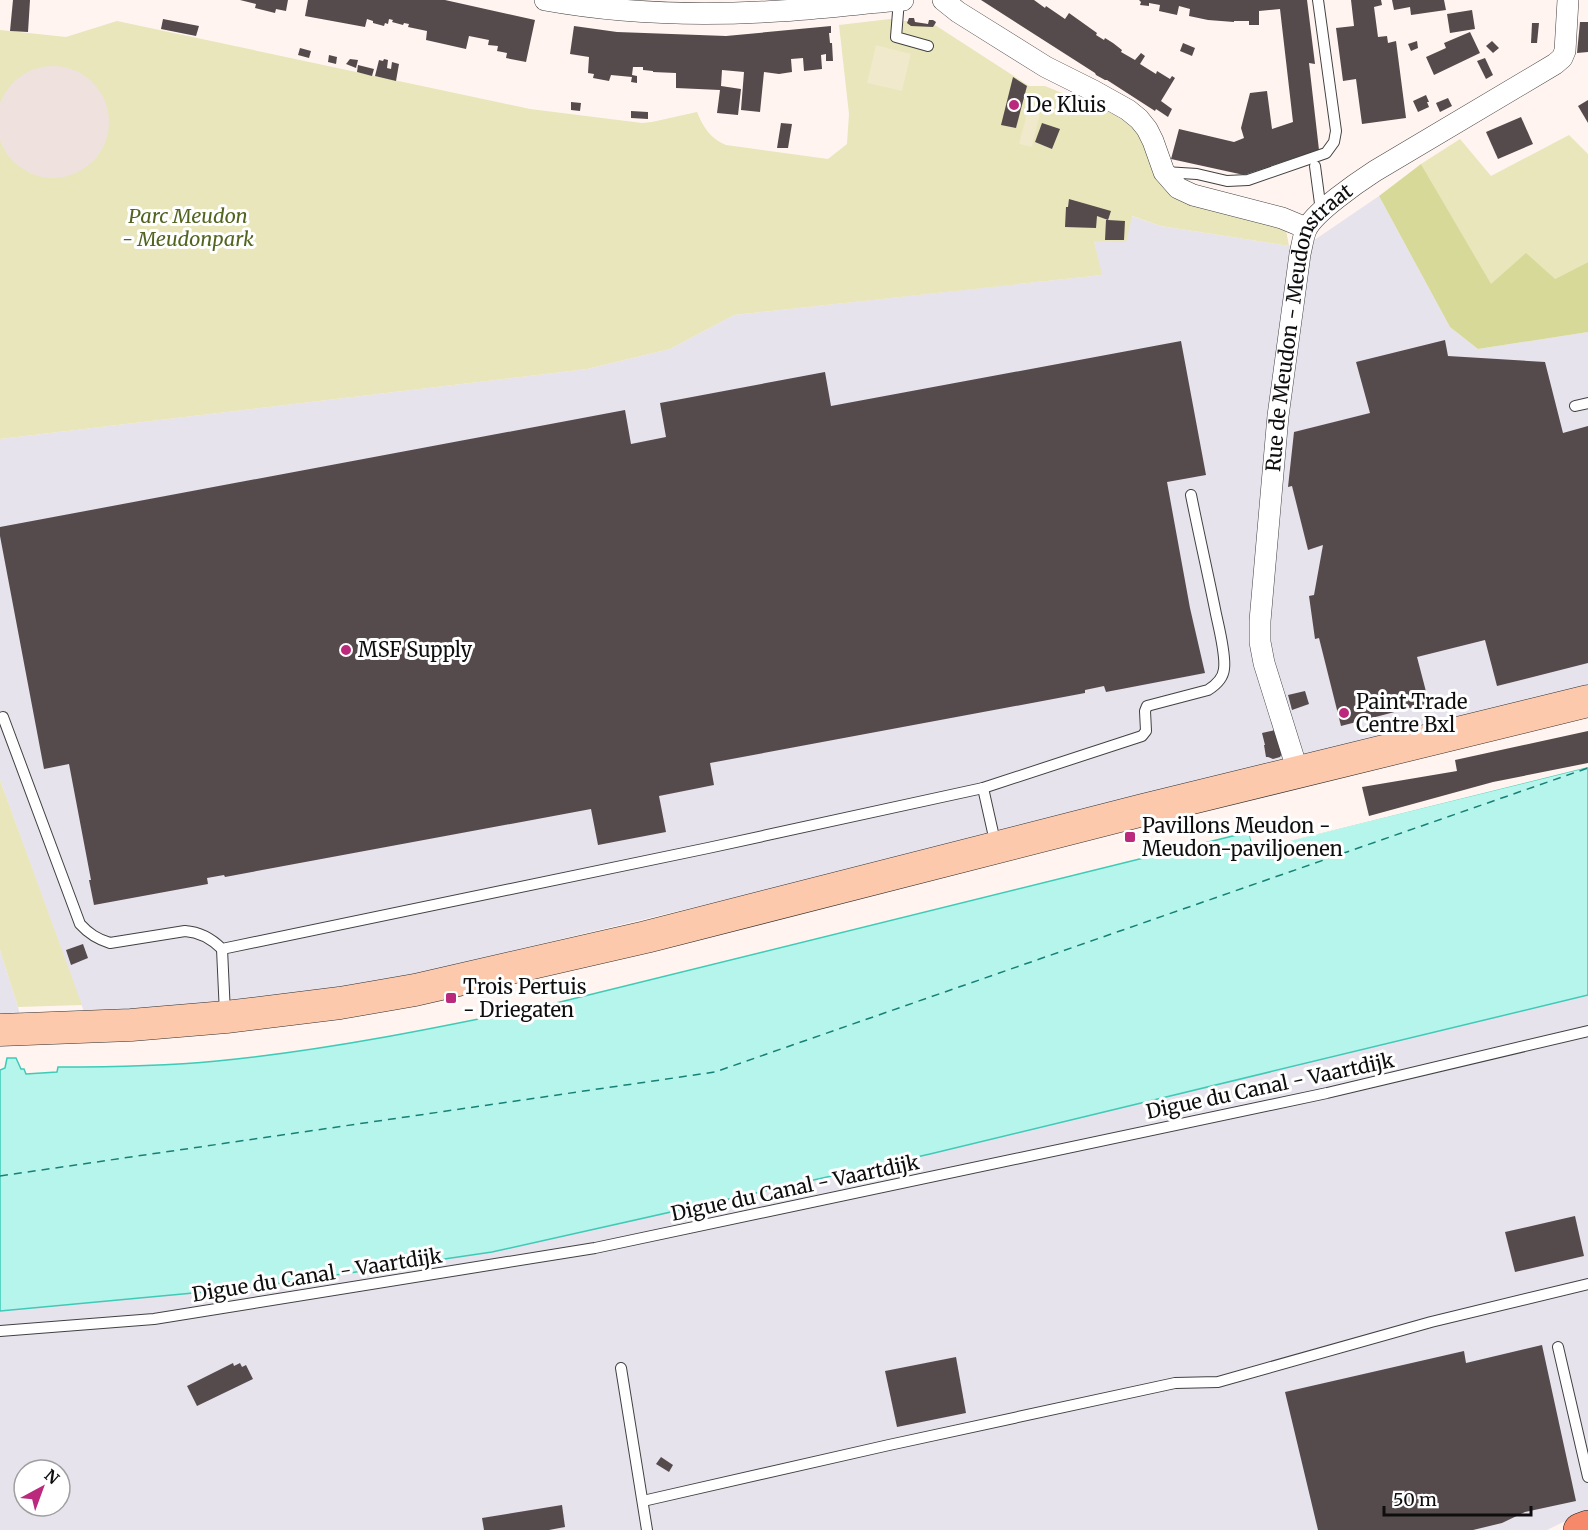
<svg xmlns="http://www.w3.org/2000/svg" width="1588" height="1530" font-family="Merriweather,serif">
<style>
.industrial{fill:#e6e3ec;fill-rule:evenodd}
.green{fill:#e8e6ba}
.forest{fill:#d7d999}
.pitch{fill:#f0e9cb}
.plaza{fill:#efe2de}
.water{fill:#b5f5eb;stroke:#3ecab7;stroke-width:1.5}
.pier{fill:#fff4ef}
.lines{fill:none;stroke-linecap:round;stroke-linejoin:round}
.ferry{stroke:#188177;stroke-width:1.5;stroke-dasharray:8 6;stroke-linecap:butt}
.building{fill:#564b4c}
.lane-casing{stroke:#414141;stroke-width:12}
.street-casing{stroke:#414141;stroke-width:22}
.secondary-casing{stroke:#303030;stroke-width:33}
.primary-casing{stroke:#1f1f1f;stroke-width:34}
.lane{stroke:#fff;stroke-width:10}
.street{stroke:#fff;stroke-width:21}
.secondary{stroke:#fdc9ac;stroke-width:32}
.primary{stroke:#f58969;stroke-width:33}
.poi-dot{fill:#bb297d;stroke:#fff;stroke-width:2}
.labels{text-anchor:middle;stroke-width:6;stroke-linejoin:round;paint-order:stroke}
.poi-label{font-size:20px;fill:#0e0e0e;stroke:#fff;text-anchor:start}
.park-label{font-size:20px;font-style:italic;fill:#526420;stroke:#fff}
.street-label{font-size:20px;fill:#0e0e0e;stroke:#fff}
</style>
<rect width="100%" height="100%" fill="#fff4ef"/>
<g class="industrial">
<path d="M 1379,196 L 1450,327 L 1478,349 L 1588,332 L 1588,693 L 353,989 L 87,1020 L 0,780 L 0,439 L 587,369 L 670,349 L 734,315 L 1101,275 L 1094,241 L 1131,216 L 1161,226 L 1289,246 L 1310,243 Z"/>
<path d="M 0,950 L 18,1007 L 22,1023 L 0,1024 Z"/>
<path d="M 1588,995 L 1588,1510 L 1547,1530 L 0,1530 L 0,1311 L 247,1288 L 492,1252 L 930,1154 ZM 24,1470 L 60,1470 L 60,1506 L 24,1506 Z"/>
</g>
<g class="green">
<path d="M 890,19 L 935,25 L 1029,86 L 1045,86 L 1113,114 L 1136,128 L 1156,169 L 1286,230 L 1289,246 L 1161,226 L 1132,216 L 1126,242 L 1094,241 L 1102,275 L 734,315 L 670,349 L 587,369 L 0,439 L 0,30 L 66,37 L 117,21 L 530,109 L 642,123 L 652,122 L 697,112 C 703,127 711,139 726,145 L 828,159 L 847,144 L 849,114 L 839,25 Z"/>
<path d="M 1569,135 L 1588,154 L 1588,262 L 1555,279 L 1491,285 L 1421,164 L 1460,139 L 1491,176 Z"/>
<path d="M 0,780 L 82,1005 L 18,1007 L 0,950 Z"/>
</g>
<path class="forest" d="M 1421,164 L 1491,284 L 1526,253 L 1555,279 L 1588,262 L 1588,332 L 1478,349 L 1450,327 L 1379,196 Z"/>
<g class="pitch">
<path d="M 876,45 L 911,54 L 902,91 L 867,83 Z"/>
<path d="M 1028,110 L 1040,113 L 1032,147 L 1019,144 Z"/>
</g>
<circle class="plaza" cx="53" cy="122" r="56"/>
<path class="water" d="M 1588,767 L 1588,995 L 930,1154 L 492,1252 L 247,1288 L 0,1311 L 0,1070 L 5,1068 L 7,1058 L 16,1058 L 21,1069 L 24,1069 L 26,1074 L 57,1072 L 58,1067 C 111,1067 164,1066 217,1061 C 330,1050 441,1027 552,1004 L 1249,832 L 1253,849 Z"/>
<path class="pier" d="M 1588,764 L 1588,767 L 1254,850 L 1248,829 L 1252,831 L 1256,846 Z"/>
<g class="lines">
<path class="ferry" d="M 0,1176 L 715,1072 L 1588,768"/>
</g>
<g class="building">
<path d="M 13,0 L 30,0 L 28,32 L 10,31 Z"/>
<path d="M 240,0 L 288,0 L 286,11 L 276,9 L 275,13 L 255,8 L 256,4 Z"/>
<path d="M 308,0 L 445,0 L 535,20 L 526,62 L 506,58 L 507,53 L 497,51 L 498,46 L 488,45 L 489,40 L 469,36 L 466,49 L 426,40 L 427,31 L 408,27 L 409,24 L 404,23 L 403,25 L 392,22 L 393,20 L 389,19 L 388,24 L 385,23 L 384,26 L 373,23 L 373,21 L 367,19 L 365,27 L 305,16 Z"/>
<path d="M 981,0 L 1034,0 L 1045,8 L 1046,6 L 1065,19 L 1069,13 L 1097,33 L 1096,35 L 1104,40 L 1105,38 L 1113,43 L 1122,50 L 1121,52 L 1135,60 L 1141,53 L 1145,56 L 1140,64 L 1156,74 L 1157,71 L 1170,79 L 1172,76 L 1175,78 L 1161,101 L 1172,109 L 1168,117 L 1156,109 L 1155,111 L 1107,80 L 1105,80 L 1096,75 L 1095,73 Z"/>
<path d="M 1139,0 L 1307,0 L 1315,64 L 1309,63 L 1319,150 L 1244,175 L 1171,159 L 1179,129 L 1234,142 L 1244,138 L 1241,128 L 1250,93 L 1267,91 L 1272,129 L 1293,122 L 1280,9 L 1259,11 L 1259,25 L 1249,25 L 1249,21 L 1234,21 L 1234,22 L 1208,20 L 1189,16 L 1190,9 L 1179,6 L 1177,15 L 1159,11 L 1160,5 L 1149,3 L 1149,6 L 1140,5 L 1141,2 Z"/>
<path d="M 1351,0 L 1381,0 L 1382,5 L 1374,7 L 1378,37 L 1387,36 L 1388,43 L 1396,41 L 1406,118 L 1362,124 L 1356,79 L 1343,81 L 1336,28 L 1354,26 Z"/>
<path d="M 1392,0 L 1444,0 L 1446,10 L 1411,15 L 1410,7 L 1394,10 Z"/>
<path d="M 1472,10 L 1475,29 L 1450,33 L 1447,14 Z"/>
<path d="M 909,18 L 914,18 L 915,22 L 928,24 L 929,20 L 933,20 L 936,22 L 935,24 L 933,27 L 911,26 L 907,23 Z"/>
<path d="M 163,19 L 199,26 L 196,36 L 161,29 Z"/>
<path d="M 1580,22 L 1588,22 L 1588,52 L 1577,53 Z"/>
<path d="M 1532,23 L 1539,23 L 1537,43 L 1531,43 Z"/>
<path d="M 574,26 L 617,32 L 726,36 L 831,26 L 831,33 L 829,33 L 830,43 L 832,43 L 833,61 L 826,61 L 826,54 L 821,55 L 822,69 L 804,71 L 803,58 L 791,59 L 792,72 L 779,74 L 764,72 L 760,112 L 741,110 L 744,72 L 722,70 L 721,86 L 741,89 L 738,115 L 717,113 L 720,90 L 676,88 L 676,73 L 653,72 L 653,71 L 643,70 L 643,67 L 633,67 L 632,75 L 637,76 L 637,83 L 631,82 L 632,77 L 611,75 L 609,81 L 593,78 L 594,74 L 588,73 L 589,57 L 570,54 Z"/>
<path d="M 1470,32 L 1480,53 L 1434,75 L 1426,57 L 1446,48 L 1444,43 Z"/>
<path d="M 1417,41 L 1418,48 L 1411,51 L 1408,44 Z"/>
<path d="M 1492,41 L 1499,48 L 1493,53 L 1486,46 Z"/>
<path d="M 1183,43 L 1195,48 L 1192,56 L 1180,51 Z"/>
<path d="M 300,48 L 311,51 L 309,58 L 298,55 Z"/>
<path d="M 329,55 L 337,57 L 336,64 L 328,62 Z"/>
<path d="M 1485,58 L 1493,75 L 1486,79 L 1477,61 Z"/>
<path d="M 350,59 L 358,60 L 356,68 L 346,64 Z"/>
<path d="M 384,59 L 388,60 L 387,68 L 391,69 L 392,62 L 399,64 L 396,81 L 375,76 L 379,60 L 383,61 Z"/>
<path d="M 358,65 L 374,69 L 372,76 L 357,72 Z"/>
<path d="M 1013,77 L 1027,86 L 1016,128 L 1001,125 Z"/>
<path d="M 1426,95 L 1429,102 L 1427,102 L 1429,107 L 1418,112 L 1413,101 Z"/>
<path d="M 1448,98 L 1452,106 L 1440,112 L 1436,103 Z"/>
<path d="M 1588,100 L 1588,123 L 1578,106 Z"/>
<path d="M 571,102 L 581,103 L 580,111 L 571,110 Z"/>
<path d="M 631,111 L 648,112 L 648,119 L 631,118 Z"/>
<path d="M 1521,117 L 1533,144 L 1498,159 L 1486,132 Z"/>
<path d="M 781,123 L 792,124 L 788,148 L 777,148 Z"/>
<path d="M 1042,123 L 1060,129 L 1052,149 L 1035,142 Z"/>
<path d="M 1069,199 L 1111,211 L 1108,220 L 1125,221 L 1124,240 L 1105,240 L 1106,220 L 1108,220 L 1097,216 L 1096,228 L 1065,227 L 1066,207 L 1068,207 Z"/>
<path d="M 1445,340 L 1448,356 L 1545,362 L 1563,433 L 1588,426 L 1588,663 L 1497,686 L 1485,640 L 1417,657 L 1429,703 L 1341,726 L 1319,638 L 1315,639 L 1309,596 L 1314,595 L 1323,545 L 1308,550 L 1292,486 L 1288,487 L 1294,432 L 1370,413 L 1356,362 Z"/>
<path d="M 1181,341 L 1206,475 L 1167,482 L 1190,608 L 1205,673 L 1106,692 L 1104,686 L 1085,690 L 1085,693 L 710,763 L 714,785 L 659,796 L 666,832 L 598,845 L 591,809 L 225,877 L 224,875 L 207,878 L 208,884 L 94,905 L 89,880 L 91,880 L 69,764 L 44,769 L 0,536 L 0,527 L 625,410 L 631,444 L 666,437 L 660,403 L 825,372 L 831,406 Z"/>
<path d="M 1305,691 L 1309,704 L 1292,710 L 1288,695 Z"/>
<path d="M 1275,730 L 1283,752 L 1280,757 L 1273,759 L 1268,757 L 1266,757 L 1264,745 L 1265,745 L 1262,733 Z"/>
<path d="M 1588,731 L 1588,763 L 1493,782 L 1369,816 L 1362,787 L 1457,771 L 1455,760 Z"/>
<path d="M 83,944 L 88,958 L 71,965 L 66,950 Z"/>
<path d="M 1575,1216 L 1584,1256 L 1515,1272 L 1505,1232 Z"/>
<path d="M 1542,1345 L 1576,1501 L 1525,1512 L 1502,1523 L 1473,1530 L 1318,1530 L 1285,1392 L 1464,1351 L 1466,1363 Z"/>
<path d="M 956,1357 L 966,1413 L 897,1427 L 885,1371 Z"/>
<path d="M 233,1363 L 234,1366 L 240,1363 L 242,1367 L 246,1365 L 253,1379 L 197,1406 L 187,1386 Z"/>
<path d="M 661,1457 L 673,1465 L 669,1472 L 656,1464 Z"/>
<path d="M 562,1505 L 565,1527 L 549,1530 L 484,1530 L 482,1518 Z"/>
</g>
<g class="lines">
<g class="lane-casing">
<g id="lane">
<path d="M 899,0 L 896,37 L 928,46"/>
<path d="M 1315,166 L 1321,211"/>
<path d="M 1165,172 L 1197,174 L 1227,181 L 1248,180 L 1326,153 L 1334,142 L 1336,131 L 1318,0"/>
<path d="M 1575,406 L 1588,403"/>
<path d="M 3,717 L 80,924 C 89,934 97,939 110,943 L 185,931 C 200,932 211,938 222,949 L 708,848 L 983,788 L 1142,736 L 1146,731 L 1145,711 L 1147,706 L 1208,690 C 1216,685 1223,679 1224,669 C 1226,655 1219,628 1216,614 C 1208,574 1199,535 1191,495"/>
<path d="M 983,788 L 996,846"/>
<path d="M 222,949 L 225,1014"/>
<path d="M 0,1331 L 154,1319 L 595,1248 L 1327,1093 L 1588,1031"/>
<path d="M 1558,1347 L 1588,1477"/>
<path d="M 621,1368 L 647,1530"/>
<path d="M 643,1501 L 889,1445 L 1175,1383 L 1218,1382 L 1431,1322 L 1588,1284"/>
</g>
</g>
<g class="street-casing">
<g id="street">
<path d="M 545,0 C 622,14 701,16 779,11 C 820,9 861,3 903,0"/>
<path d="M 943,0 L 958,12 L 1046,67 L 1094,91 L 1128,110 L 1139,119 L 1147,129 L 1153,141 L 1164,172 L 1178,188 L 1193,195 L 1282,218 L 1306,228"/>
<path id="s1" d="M 1298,772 L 1264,663 L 1260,642 L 1260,621 L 1278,416 L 1300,254 C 1302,246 1303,237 1306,230 C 1313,213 1358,182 1375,171 L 1555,64 L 1562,58 L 1565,51 L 1568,0"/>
</g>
</g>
<g class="secondary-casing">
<path id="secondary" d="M 0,1030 L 131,1025 L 226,1017 L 340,1003 L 415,990 L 646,937 L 1143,810 L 1588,701"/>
</g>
<g class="primary-casing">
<path id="primary" d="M 1580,1530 L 1588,1527"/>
</g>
<use href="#lane" class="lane"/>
<use href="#street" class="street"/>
<use href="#secondary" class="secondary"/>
<use href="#primary" class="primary"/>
</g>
<g class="poi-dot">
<circle cx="1014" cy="105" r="6"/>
<circle cx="346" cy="650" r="6"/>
<circle cx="1344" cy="713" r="6"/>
<rect x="1124" y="831" width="12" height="12" rx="3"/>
<rect x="445" y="992" width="12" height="12" rx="3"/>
</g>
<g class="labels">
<g class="poi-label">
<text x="1026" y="112">De Kluis</text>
<text x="358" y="657">MSF Supply</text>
<text x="1356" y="709">Paint Trade<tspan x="1356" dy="23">Centre Bxl</tspan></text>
<text x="1142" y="833">Pavillons Meudon -<tspan x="1142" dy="23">Meudon-paviljoenen</tspan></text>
<text x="463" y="994">Trois Pertuis<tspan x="463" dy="23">- Driegaten</tspan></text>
</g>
<g class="park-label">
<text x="188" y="223">Parc Meudon<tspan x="188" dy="23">- Meudonpark</tspan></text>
</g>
<g class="street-label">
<text dy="7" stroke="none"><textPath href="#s1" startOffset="459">Rue de Meudon - Meudonstraat</textPath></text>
<text transform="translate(1270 1086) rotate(-12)" y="7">Digue du Canal - Vaartdijk</text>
<text transform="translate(795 1188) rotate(-12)" y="7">Digue du Canal - Vaartdijk</text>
<text transform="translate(317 1275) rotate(-9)" y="7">Digue du Canal - Vaartdijk</text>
</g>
</g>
<g transform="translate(42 1488) rotate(41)"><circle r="28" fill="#ffffff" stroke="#9f9f9f" stroke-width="1.5"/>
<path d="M0-4.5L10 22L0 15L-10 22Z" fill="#bb297d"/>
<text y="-9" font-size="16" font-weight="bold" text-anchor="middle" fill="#0e0e0e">N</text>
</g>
<path d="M1384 1506v9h147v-9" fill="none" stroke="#0e0e0e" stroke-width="3"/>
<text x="1393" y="1506" font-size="18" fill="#0e0e0e" stroke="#ffffff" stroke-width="4.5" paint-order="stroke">50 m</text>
</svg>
